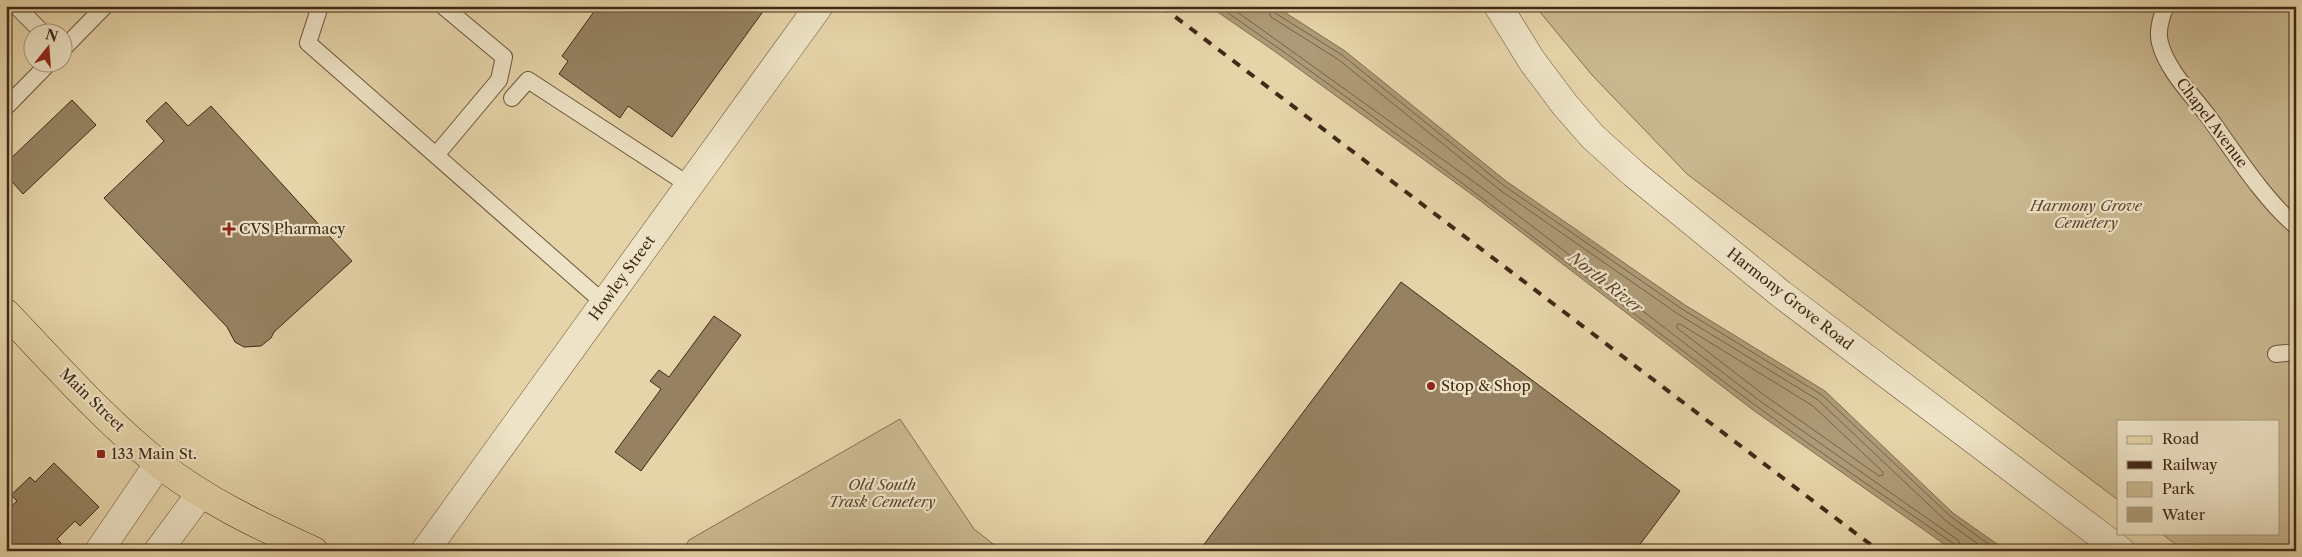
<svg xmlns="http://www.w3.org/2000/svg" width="2302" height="557" font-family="'Libre Caslon Text',serif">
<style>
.green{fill:#c9b78f;stroke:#857052}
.water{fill:#ad9a76;stroke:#826d50}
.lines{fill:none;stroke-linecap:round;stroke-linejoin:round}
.shore{stroke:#776246;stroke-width:1}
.building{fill:#968262;stroke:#412916}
.service-casing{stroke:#6a543a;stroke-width:18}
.minor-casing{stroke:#6a543a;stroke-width:29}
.tertiary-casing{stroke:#6a543a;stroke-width:29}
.primary-casing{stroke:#412916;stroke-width:29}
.service{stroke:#eee3c6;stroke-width:16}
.minor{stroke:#eee3c6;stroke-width:28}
.tertiary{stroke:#eee3c6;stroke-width:28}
.primary{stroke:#e5d4a8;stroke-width:28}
.rail{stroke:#412916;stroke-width:4;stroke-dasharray:9 9;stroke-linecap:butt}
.poi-dot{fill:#8f2418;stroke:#eee3c6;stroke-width:2}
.labels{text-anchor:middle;stroke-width:4.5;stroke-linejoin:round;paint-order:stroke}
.street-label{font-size:15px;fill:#412916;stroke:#eee3c6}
.park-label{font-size:15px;font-style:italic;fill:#5c452e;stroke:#eee3c6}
.poi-label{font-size:15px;fill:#412916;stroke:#eee3c6;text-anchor:start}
.water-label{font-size:16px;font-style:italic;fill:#5c452e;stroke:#eee3c6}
</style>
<rect width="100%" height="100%" fill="#e5d4a8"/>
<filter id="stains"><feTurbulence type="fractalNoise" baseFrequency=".004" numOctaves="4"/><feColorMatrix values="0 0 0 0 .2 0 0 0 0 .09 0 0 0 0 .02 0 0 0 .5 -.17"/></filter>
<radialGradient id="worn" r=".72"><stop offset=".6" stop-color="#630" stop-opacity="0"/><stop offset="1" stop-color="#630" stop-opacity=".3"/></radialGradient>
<g class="green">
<path d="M 1535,6 L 2296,6 L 2296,551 L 2184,551 L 2161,533 L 2278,533 L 2278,421 L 2118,421 L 2118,500 L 1687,174 L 1592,75 Z"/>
<path d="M 900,419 L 974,529 L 1002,551 L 682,551 L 689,540 Z"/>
</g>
<path class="water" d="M 1209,6 L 1275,6 L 1345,51 L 1506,181 L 1685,305 L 1825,391 L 1953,513 L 2007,551 L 1954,551 L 1753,410 L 1474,196 L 1277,53 Z"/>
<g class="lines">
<g class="shore">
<path d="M 1218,6 C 1402,132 1576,272 1755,405 C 1820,453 1888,498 1954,544 L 1957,551"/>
<path d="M 1229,6 L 1481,187 L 1760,401 L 1958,540 L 1963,551"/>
<path d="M 1267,6 L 1271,17 L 1339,60 L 1500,190 L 1678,314 L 1818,400 L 1946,521 L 1988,551"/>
<path d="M 1273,6 L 1275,13 L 1342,55 L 1503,185 L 1682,309 L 1822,395 L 1950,516 L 1998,551"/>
<path d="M 1680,324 L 1813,406 L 1883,472 L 1883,475 L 1879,476 L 1764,395 L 1677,328 L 1677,325 Z"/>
</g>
</g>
<g class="building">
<path d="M 598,6 L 767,6 L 672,137 L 628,106 L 620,118 L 559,74 L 568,61 L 562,56 Z"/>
<path d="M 72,100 L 96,125 L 23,194 L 6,175 L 6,163 Z"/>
<path d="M 166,102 L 188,126 L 211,106 L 352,261 L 274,332 L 271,338 L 261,346 L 244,347 L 235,342 L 227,327 L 104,198 L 164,141 L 146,121 Z"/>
<path d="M 1401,282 L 1680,491 L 1635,551 L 1199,551 Z"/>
<path d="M 714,316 L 741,335 L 641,471 L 615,452 L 661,389 L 650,381 L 659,370 L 669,377 Z"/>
<path d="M 54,463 L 99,507 L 80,526 L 75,521 L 57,539 L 61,543 L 54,551 L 6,551 L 6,511 L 17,501 L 11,495 L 30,477 L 35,482 Z"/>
</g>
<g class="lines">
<g class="service-casing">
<g id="service">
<path d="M 16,6 L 42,32"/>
<path d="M 320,6 L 308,43 L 604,303"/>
<path d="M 2166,6 C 2161,17 2157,31 2160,43 C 2167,70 2192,95 2208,116 C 2232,149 2265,201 2296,226"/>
<path d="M 62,50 L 104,7"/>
<path d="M 512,98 L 528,80 L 689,185"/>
<path d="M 6,107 L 50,62"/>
<path d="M 437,154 L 499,80 L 504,57 L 443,6"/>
<path d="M 2276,354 L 2296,352"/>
</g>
</g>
<g class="minor-casing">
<g id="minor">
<path d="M 99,551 L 159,463"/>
<path d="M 158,551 L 201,493"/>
<path d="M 425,551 L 819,6"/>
</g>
</g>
<g class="tertiary-casing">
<path id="tertiary" d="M 1498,6 L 1532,61 L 1565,105 L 1593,137 L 1634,174 L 1781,294 L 2121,551"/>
</g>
<g class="primary-casing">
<path id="primary" d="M 6,313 C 55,364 103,419 158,463 C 206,501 260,526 314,551"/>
</g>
<use href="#service" class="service"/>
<use href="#minor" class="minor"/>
<use href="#tertiary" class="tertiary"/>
<use href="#primary" class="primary"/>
<path class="rail" d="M 1161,6 L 1879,551"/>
</g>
<g class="poi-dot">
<path d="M226.5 221.5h5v5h5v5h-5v5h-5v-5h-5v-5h5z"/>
<circle cx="1431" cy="386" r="5"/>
<rect x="96" y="449" width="10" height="10" rx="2.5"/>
</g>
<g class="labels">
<g class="street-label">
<text transform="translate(2212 123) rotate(53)" y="5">Chapel Avenue</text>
<text transform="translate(622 278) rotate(-54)" y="5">Howley Street</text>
<text transform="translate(1790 299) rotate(38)" y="5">Harmony Grove Road</text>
<text transform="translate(92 400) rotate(44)" y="5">Main Street</text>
</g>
<g class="park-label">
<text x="2086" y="211">Harmony Grove<tspan x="2086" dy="17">Cemetery</tspan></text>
<text x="882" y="490">Old South<tspan x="882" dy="17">Trask Cemetery</tspan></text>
</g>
<g class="poi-label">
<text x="239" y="234">CVS Pharmacy</text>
<text x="1441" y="391">Stop &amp; Shop</text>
<text x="111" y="459">133 Main St.</text>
</g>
<g class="water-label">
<text transform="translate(1606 282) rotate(38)" y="6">North River</text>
</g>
</g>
<rect width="2302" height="557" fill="none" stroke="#e5d4a8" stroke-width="25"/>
<rect x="8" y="8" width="2287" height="542" fill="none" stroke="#412916" stroke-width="2.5"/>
<rect x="12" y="12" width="2277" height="532" fill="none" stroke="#412916"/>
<rect x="2117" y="420" width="162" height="115" fill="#eee3c6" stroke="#a99980"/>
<rect x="2127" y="436" width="25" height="8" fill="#e5d4a8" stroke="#a99980"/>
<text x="2162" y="444" font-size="15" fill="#412916">Road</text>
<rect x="2127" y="461" width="25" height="8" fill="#412916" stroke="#a99980"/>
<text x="2162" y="470" font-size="15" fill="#412916">Railway</text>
<rect x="2127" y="482" width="25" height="15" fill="#c9b78f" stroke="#a99980"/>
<text x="2162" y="494" font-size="15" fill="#412916">Park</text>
<rect x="2127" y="507" width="25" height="15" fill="#ad9a76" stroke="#a99980"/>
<text x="2162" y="520" font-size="15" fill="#412916">Water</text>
<g transform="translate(48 48) rotate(17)"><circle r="24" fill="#eee3c6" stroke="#a99980"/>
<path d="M0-4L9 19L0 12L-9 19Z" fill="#8f2418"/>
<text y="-8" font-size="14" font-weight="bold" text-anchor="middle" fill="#412916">N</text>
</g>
<rect width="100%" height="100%" filter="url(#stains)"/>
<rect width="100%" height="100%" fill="url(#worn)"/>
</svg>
